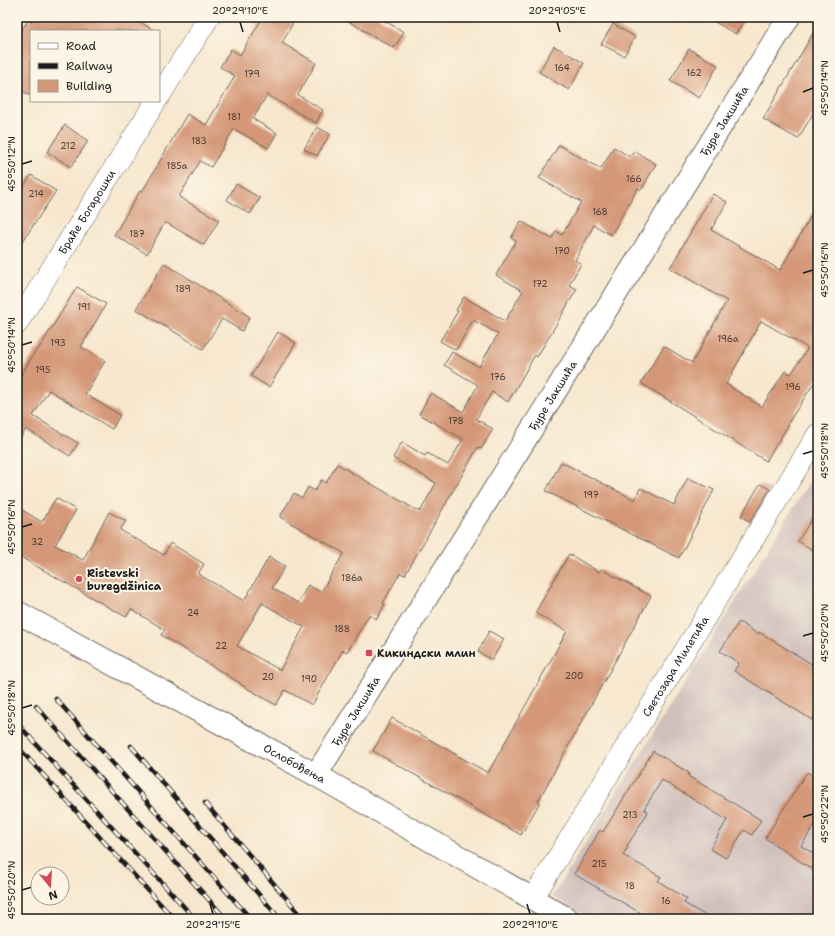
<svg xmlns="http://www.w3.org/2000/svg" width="835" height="936" font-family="'Shantell Sans',sans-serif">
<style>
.industrial{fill:#d0c0bc}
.building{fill:#d49777;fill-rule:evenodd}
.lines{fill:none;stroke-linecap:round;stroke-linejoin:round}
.street-casing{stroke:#69635a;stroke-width:22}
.secondary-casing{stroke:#69635a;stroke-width:24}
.street{stroke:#fff;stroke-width:21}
.secondary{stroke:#fff;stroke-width:22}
.rail-casing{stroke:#1c1c1c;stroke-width:4.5}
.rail{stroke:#fcf5e5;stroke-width:3;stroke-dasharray:9;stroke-linecap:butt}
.ticks{fill:none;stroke:#1c1c1c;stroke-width:1.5}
.poi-dot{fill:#d1495b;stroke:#fcf5e5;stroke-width:1.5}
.labels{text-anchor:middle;stroke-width:4;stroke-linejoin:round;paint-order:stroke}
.number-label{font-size:9px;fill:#4a3b33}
.street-label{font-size:11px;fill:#1c1c1c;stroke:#fcf5e5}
.poi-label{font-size:11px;font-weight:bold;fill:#1c1c1c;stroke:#fcf5e5;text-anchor:start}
.neatline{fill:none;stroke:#1c1c1c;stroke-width:1.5}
.ticks-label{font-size:10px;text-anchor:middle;fill:#1c1c1c}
</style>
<rect width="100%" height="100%" fill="#fcf5e5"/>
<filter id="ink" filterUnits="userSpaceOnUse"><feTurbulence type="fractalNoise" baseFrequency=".025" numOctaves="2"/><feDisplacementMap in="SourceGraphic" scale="8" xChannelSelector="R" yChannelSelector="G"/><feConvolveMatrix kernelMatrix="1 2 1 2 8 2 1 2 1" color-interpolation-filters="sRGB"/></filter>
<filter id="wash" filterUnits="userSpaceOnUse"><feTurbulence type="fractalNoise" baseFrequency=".012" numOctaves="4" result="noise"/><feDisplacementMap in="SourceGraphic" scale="16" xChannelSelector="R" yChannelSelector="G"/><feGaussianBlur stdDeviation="0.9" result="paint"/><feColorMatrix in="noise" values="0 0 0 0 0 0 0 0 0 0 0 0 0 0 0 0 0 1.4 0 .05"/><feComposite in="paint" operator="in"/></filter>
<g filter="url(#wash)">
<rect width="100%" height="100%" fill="#f7e7ce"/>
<path class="industrial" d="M 818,468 L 818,919 L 591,919 L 552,897 Z"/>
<g id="blocks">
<g class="building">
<path d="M 30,17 L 31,17 L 31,22 L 34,17 L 132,17 L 155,31 L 31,31 L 31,96 L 17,88 L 17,38 Z"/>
<path d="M 263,17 L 296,17 L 282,43 L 316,63 L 298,95 L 323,110 L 316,123 L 267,95 L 253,119 L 277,133 L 268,148 L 234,129 L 211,167 L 200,161 L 179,197 L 219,220 L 204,245 L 165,222 L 147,254 L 114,235 L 140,191 L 142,192 L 187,114 L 206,125 L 235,76 L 220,67 L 231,49 L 240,55 Z"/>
<path d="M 341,17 L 378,17 L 404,32 L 394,48 Z"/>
<path d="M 706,17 L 746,17 L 736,34 Z"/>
<path d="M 613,24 L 635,37 L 624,56 L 601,44 Z"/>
<path d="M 818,25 L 818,105 L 798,139 L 763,119 Z"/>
<path d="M 554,46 L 584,63 L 569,90 L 539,72 Z"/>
<path d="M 689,49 L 718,65 L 699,98 L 670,81 Z"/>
<path d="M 65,125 L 88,141 L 71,167 L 47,152 Z"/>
<path d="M 317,127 L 330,134 L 317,156 L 304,149 Z"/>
<path d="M 559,145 L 601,169 L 614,147 L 630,157 L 634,151 L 656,164 L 641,190 L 638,188 L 611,235 L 594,225 L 575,260 L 581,264 L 569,285 L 577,289 L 537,357 L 535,355 L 508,402 L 492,392 L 476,419 L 493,429 L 481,449 L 478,447 L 405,575 L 400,573 L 383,603 L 385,604 L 377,619 L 369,615 L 347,652 L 343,650 L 312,705 L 285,690 L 276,705 L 240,684 L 240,683 L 161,635 L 165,630 L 131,609 L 126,617 L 17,555 L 17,507 L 42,522 L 56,498 L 76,510 L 55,545 L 83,560 L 109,512 L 126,521 L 120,530 L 164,555 L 170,543 L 204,564 L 198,574 L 244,601 L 269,557 L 285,566 L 272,588 L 298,603 L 308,585 L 321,592 L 344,553 L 280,517 L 294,493 L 302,498 L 308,487 L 315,491 L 321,480 L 326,483 L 337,464 L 420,512 L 436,483 L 393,458 L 402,442 L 425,456 L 427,453 L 448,465 L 463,439 L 419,414 L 431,393 L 463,412 L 478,385 L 444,365 L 452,352 L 479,367 L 498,334 L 473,320 L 456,350 L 440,341 L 458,311 L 456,310 L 464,297 L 505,321 L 523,291 L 496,275 L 516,241 L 511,238 L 521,221 L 552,239 L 556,231 L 562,235 L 581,202 L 539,178 ZM 262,603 L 304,627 L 280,670 L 237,646 Z"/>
<path d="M 31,175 L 56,191 L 17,250 L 17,197 Z"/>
<path d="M 236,184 L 260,198 L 250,214 L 227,200 Z"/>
<path d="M 713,194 L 727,202 L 711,230 L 780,270 L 818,204 L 818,377 L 788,423 L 789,424 L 766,461 L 641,383 L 664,346 L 692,363 L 727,301 L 670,268 ZM 761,321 L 808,348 L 791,374 L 785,371 L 762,407 L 726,384 Z"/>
<path d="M 164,263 L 250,317 L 242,331 L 222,319 L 203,349 L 136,309 Z"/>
<path d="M 77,287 L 106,304 L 81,347 L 105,361 L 85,394 L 120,415 L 112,429 L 49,390 L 33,416 L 78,443 L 70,456 L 26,429 L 17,444 L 17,382 L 36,350 L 38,350 Z"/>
<path d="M 278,332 L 296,343 L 269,387 L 251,376 Z"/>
<path d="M 561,462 L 635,500 L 640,488 L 674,505 L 688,478 L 714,490 L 679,558 L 546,491 Z"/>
<path d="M 760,484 L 770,489 L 750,522 L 741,516 Z"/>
<path d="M 818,509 L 818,553 L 798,541 Z"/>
<path d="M 569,554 L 599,572 L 601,569 L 651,596 L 538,801 L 540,802 L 521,835 L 373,751 L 392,718 L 488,773 L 567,631 L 535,613 Z"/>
<path d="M 739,622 L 758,634 L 759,632 L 818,668 L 818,710 L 812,720 L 734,671 L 739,663 L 720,651 Z"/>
<path d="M 489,631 L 504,639 L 492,660 L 478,652 Z"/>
<path d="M 653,751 L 689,773 L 688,776 L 761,820 L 752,835 L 744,830 L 726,858 L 710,849 L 727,820 L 662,780 L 644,809 L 648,812 L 627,846 L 628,847 L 623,855 L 661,877 L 658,881 L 687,899 L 684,903 L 711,919 L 651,919 L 574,874 L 600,830 L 603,832 Z"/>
<path d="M 807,772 L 818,779 L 818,820 L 801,846 L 818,856 L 818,873 L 765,838 Z"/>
</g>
</g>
</g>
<g filter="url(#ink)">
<use href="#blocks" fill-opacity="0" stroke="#69635a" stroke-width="1"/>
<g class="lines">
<g class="street-casing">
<g id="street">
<path d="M 159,97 L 209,17"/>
<path id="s1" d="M 17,324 L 156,101"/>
<path id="s2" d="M 533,898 L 818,434"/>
</g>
</g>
<g class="secondary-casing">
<g id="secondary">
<path id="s3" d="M 17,612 L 316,775 L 568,919"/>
<path id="s4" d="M 316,775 L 789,17"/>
</g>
</g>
<use href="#street" class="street"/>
<use href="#secondary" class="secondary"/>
<g class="rail-casing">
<g id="rail">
<path d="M 56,699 L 251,919"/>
<path d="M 36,706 L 226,919"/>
<path d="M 17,723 L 195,919"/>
<path d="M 17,746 L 174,919"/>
<path d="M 131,746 L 280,919"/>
<path d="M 205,803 L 304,919"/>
</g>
</g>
<use href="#rail" class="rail"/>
</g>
</g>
<path class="ticks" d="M 240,22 L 243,32M 557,22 L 560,32M 803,92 L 813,88M 22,164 L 32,161M 803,273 L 813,270M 22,345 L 32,342M 803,454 L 813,451M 22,527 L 32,524M 803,636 L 813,633M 22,708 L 32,705M 803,817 L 813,814M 22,890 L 32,887M 210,904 L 213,914M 527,904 L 530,914"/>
<g class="poi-dot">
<circle cx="79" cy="579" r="4"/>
<rect x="365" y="649" width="8" height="8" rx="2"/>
</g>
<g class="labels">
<g class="number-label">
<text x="562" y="71">164</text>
<text x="694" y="76">162</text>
<text x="252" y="77">179</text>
<text x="234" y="120">181</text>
<text x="199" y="144">183</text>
<text x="68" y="149">212</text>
<text x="177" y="169">185a</text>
<text x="634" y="182">166</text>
<text x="36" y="197">214</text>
<text x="600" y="215">168</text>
<text x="137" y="237">187</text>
<text x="562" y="254">170</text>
<text x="540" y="287">172</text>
<text x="183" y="292">189</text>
<text x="84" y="310">191</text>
<text x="728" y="342">196a</text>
<text x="58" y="346">193</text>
<text x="43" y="373">195</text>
<text x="498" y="380">176</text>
<text x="793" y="390">196</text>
<text x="456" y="424">178</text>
<text x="591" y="498">197</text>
<text x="37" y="545">32</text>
<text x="352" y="581">186a</text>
<text x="193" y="616">24</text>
<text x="342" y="632">188</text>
<text x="221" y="649">22</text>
<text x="574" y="679">200</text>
<text x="268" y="680">20</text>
<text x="309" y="682">190</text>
<text x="630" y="818">213</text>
<text x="599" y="867">215</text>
<text x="630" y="889">18</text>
<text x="666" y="904">16</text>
</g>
<g class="street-label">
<text dy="4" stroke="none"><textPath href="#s4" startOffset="771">Ђуре Јакшића</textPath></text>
<text dy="4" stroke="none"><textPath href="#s1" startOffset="132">Браће Богарошки</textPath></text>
<text dy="4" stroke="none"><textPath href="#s4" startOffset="447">Ђуре Јакшића</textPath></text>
<text dy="4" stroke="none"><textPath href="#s2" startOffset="272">Светозара Милетића</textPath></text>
<text dy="4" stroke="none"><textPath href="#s4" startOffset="75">Ђуре Јакшића</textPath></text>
<text dy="4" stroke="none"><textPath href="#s3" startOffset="316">Ослобођења</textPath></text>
</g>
<g class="poi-label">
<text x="87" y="577">Ristevski<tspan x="87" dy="13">buregdžinica</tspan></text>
<text x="377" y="657">Кикиндски млин</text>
</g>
</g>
<rect width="835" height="936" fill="none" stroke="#fcf5e5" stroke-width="44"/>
<rect x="30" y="30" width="130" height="72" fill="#fcf5e5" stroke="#a29e95"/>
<rect x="38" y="43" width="20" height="6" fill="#ffffff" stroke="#a29e95"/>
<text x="66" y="50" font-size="12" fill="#1c1c1c">Road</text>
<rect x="38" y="63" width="20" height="6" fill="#1c1c1c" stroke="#a29e95"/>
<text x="66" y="70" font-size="12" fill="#1c1c1c">Railway</text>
<rect x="38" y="80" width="20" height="12" fill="#d49777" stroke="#a29e95"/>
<text x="66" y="90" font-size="12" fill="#1c1c1c">Building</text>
<g transform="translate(50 886) rotate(162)"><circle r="19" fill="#fcf5e5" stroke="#a29e95"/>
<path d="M0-3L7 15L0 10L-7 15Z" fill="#d1495b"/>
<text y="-6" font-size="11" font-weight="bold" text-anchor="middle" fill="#1c1c1c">N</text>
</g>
<rect x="22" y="22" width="791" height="892" class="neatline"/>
<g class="ticks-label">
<text x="240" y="14">20°29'10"E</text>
<text x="557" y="14">20°29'05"E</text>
<text transform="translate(824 88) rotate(-90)" y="4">45°50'14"N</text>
<text transform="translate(11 164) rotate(-90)" y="4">45°50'12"N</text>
<text transform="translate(824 270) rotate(-90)" y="4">45°50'16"N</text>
<text transform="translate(11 345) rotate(-90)" y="4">45°50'14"N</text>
<text transform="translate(824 451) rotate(-90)" y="4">45°50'18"N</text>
<text transform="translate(11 527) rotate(-90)" y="4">45°50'16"N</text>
<text transform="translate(824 633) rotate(-90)" y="4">45°50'20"N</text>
<text transform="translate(11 708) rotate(-90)" y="4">45°50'18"N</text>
<text transform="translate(824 814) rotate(-90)" y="4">45°50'22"N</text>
<text transform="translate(11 890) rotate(-90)" y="4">45°50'20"N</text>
<text x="213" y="928">20°29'15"E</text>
<text x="530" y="928">20°29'10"E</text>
</g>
</svg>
